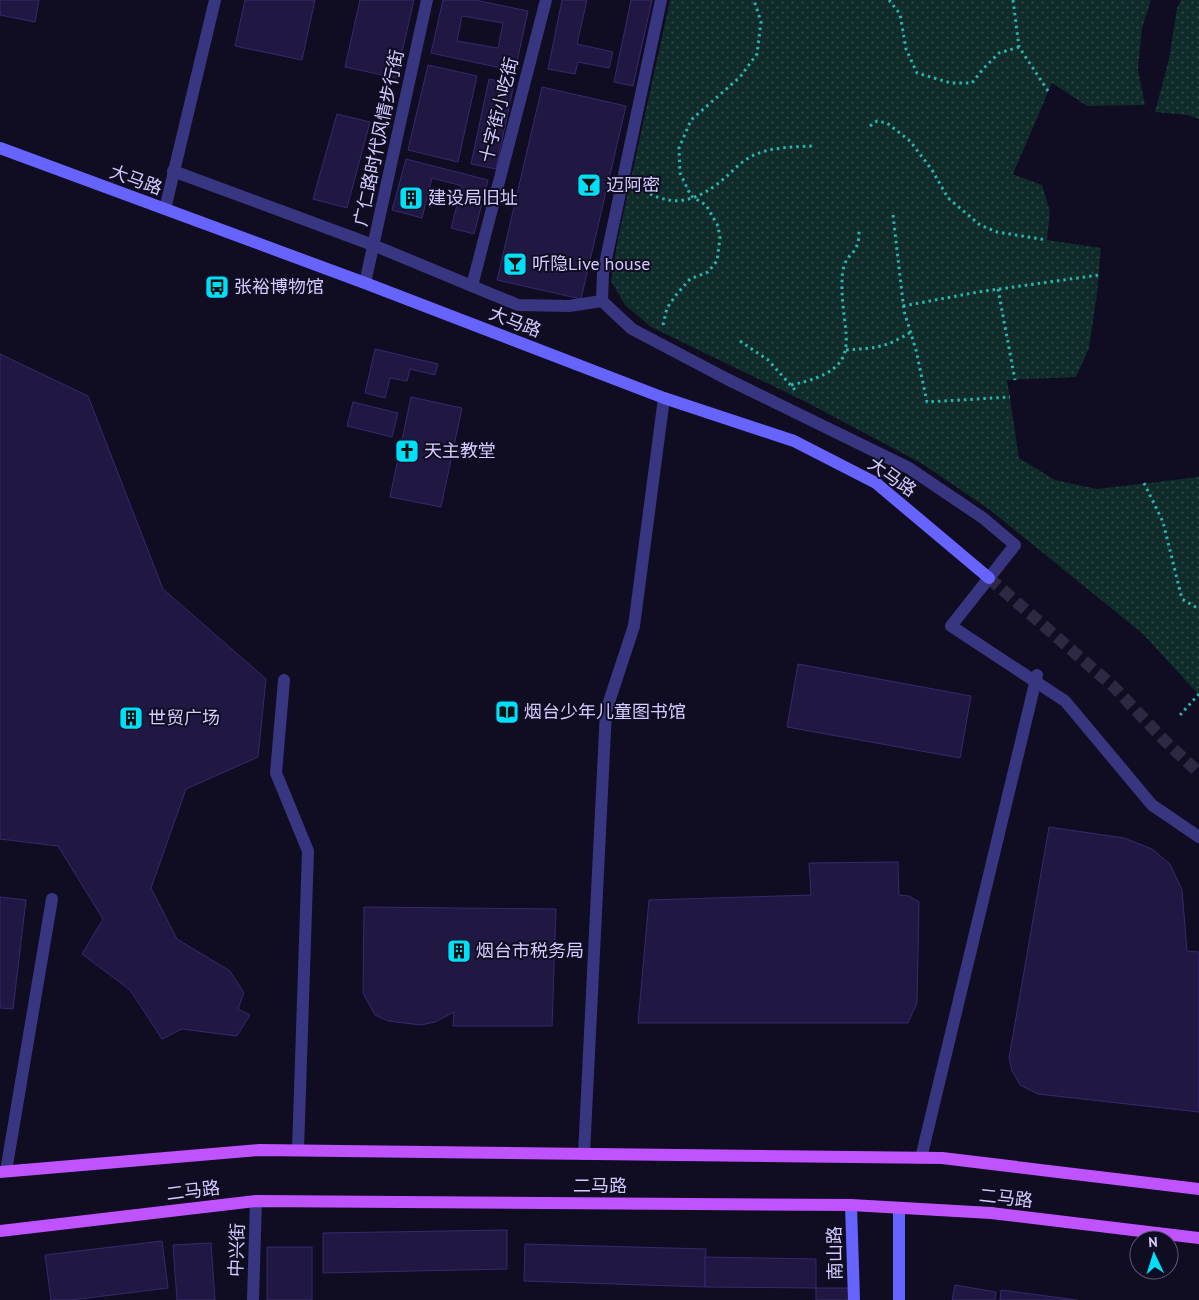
<svg xmlns="http://www.w3.org/2000/svg" width="1199" height="1300" font-family="'PT Sans','Noto Sans SC',sans-serif">
<style>
.grass{fill:url(#grass-dots)}
.building{fill:#201842;stroke:#37296f;fill-rule:evenodd}
.lines{fill:none;stroke-linecap:round;stroke-linejoin:round}
.secondary-tunnel{stroke:#2d2942;stroke-width:12;stroke-dasharray:12 6;stroke-linecap:butt}
.path{stroke:#2ab5ac;stroke-width:3;stroke-dasharray:2.5 4;stroke-linecap:butt}
.lane{stroke:#393681;stroke-width:12}
.street{stroke:#393681;stroke-width:12}
.secondary{stroke:#6663ff;stroke-width:12}
.primary{stroke:#be53ff;stroke-width:12}
.labels{text-anchor:middle;stroke-width:4;stroke-linejoin:round;paint-order:stroke}
.street-label{font-size:18px;fill:#d2ccff;stroke:#100c21}
.poi-label{font-size:18px;fill:#d2ccff;stroke:#100c21;text-anchor:start}
</style>
<defs>
<pattern id="grass-dots" width="8" height="8" patternUnits="userSpaceOnUse" patternTransform="scale(1.25)"><rect width="8" height="8" fill="#0f2b2a"/><path d="M2 2h.1M6 6h.1" fill="none" stroke="#31494a" stroke-width="1.8" stroke-linecap="round"/></pattern>
</defs>
<rect width="100%" height="100%" fill="#100c21"/>
<g class="grass">
<path d="M 670,0 L 1151,0 L 1142,28 L 1138,70 L 1145,105 L 1087,106 L 1052,83 L 1013,174 L 1042,185 L 1050,212 L 1047,240 L 1101,248 L 1097,294 L 1089,348 L 1076,377 L 1007,380 L 1019,458 L 1055,480 L 1097,489 L 1199,477 L 1199,695 L 1143,634 L 990,510 L 921,463 L 804,401 L 651,327 L 625,305 L 611,281 L 618,238 Z"/>
<path d="M 1181,0 L 1199,0 L 1199,119 L 1188,115 L 1155,112 L 1169,59 L 1177,8 Z"/>
</g>
<g class="building">
<path d="M 0,0 L 39,0 L 35,22 L 0,15 Z"/>
<path d="M 245,0 L 315,0 L 302,60 L 235,46 Z"/>
<path d="M 360,0 L 414,0 L 396,78 L 345,67 Z"/>
<path d="M 443,0 L 475,0 L 528,11 L 515,71 L 431,53 ZM 462,16 L 503,23 L 498,48 L 457,41 Z"/>
<path d="M 562,0 L 587,0 L 577,44 L 613,52 L 609,68 L 578,62 L 575,74 L 548,69 Z"/>
<path d="M 631,0 L 652,0 L 633,86 L 614,82 Z"/>
<path d="M 428,65 L 477,76 L 458,162 L 408,150 Z"/>
<path d="M 489,79 L 514,84 L 496,169 L 471,164 Z"/>
<path d="M 542,87 L 626,106 L 581,299 L 497,280 Z"/>
<path d="M 337,114 L 370,122 L 347,208 L 313,199 Z"/>
<path d="M 406,159 L 488,180 L 474,234 L 451,228 L 462,186 L 432,178 L 422,218 L 392,210 Z"/>
<path d="M 375,349 L 438,364 L 435,375 L 410,369 L 407,381 L 390,378 L 385,398 L 365,393 Z"/>
<path d="M 0,354 L 88,396 L 163,589 L 266,679 L 258,757 L 186,789 L 151,888 L 177,939 L 230,971 L 244,993 L 238,1009 L 250,1015 L 237,1036 L 182,1029 L 162,1039 L 130,990 L 82,954 L 103,919 L 58,846 L 0,839 Z"/>
<path d="M 411,397 L 462,408 L 441,507 L 390,497 Z"/>
<path d="M 353,402 L 398,413 L 392,437 L 347,426 Z"/>
<path d="M 798,664 L 971,696 L 960,758 L 787,727 Z"/>
<path d="M 1049,827 L 1124,838 L 1152,849 L 1170,864 L 1182,890 L 1187,951 L 1199,952 L 1199,1112 L 1038,1094 L 1020,1085 L 1012,1071 L 1009,1058 Z"/>
<path d="M 898,862 L 899,895 L 909,896 L 919,902 L 917,1003 L 908,1023 L 638,1023 L 649,900 L 811,895 L 809,863 Z"/>
<path d="M 0,897 L 26,900 L 13,1009 L 0,1008 Z"/>
<path d="M 364,907 L 556,909 L 552,1026 L 453,1026 L 454,1012 L 435,1022 L 421,1025 L 388,1021 L 375,1015 L 363,993 Z"/>
<path d="M 507,1230 L 507,1269 L 323,1273 L 323,1233 Z"/>
<path d="M 162,1241 L 168,1288 L 71,1300 L 51,1300 L 45,1255 Z"/>
<path d="M 211,1243 L 215,1300 L 177,1300 L 173,1245 Z"/>
<path d="M 525,1244 L 706,1249 L 705,1287 L 524,1281 Z"/>
<rect x="267" y="1247" width="45" height="53"/>
<path d="M 705,1257 L 816,1259 L 816,1288 L 705,1287 Z"/>
<path d="M 955,1285 L 996,1292 L 995,1300 L 952,1300 Z"/>
<rect x="816" y="1288" width="34" height="12"/>
<path d="M 1001,1290 L 1077,1300 L 1000,1300 Z"/>
</g>
<g class="lines">
<path class="secondary-tunnel" d="M 989,578 L 1114,687 L 1164,740 L 1199,773"/>
<g class="path">
<path d="M 889,0 L 900,14 L 906,49 L 917,73 L 951,83 L 972,83 L 983,69 L 999,53 L 1019,47"/>
<path d="M 1013,0 L 1019,47 L 1048,91"/>
<path d="M 870,126 L 877,121 L 887,123 L 910,141 L 932,170 L 948,198 L 980,225 L 997,232 L 1047,240"/>
<path d="M 639,187 C 666,206 689,205 716,185 C 729,176 738,163 752,156 C 770,147 793,147 813,146"/>
<path d="M 893,215 L 904,311 L 916,350 L 927,402 L 1010,397"/>
<path d="M 998,289 L 1015,380"/>
<path d="M 903,306 L 978,292 L 1099,275"/>
<path d="M 663,325 L 667,308 L 676,295 L 690,279 L 708,272 L 717,261 L 720,238 L 718,226 L 706,205 L 691,196 L 680,173 L 679,148 L 691,120 L 740,77 L 757,54 L 761,22 L 754,0"/>
<path d="M 740,341 L 768,360 L 796,391"/>
<path d="M 846,350 C 876,348 885,348 911,332"/>
<path d="M 791,385 C 871,368 840,337 842,280 C 842,273 844,263 848,258 C 851,254 856,250 857,245 C 859,241 859,235 859,230"/>
<path d="M 1144,483 L 1163,522 L 1182,599 L 1199,609"/>
<path d="M 1180,715 L 1199,694"/>
</g>
<g class="lane">
<path d="M 165,209 L 215,0"/>
<path d="M 284,680 L 276,773 L 308,851 L 298,1150"/>
<path d="M 584,1154 L 606,711 L 634,626 L 664,398"/>
<path d="M 921,1158 L 1037,675"/>
<path d="M 6,1171 L 52,899"/>
</g>
<g class="street">
<path d="M 661,0 L 603,273 L 602,301 L 632,329 L 727,379 L 909,468 L 983,518 L 1015,545 L 951,626 L 1065,701 L 1152,805 L 1199,837"/>
<path d="M 173,171 L 373,245 L 518,305 L 569,306 L 602,301"/>
<path d="M 365,283 L 427,0"/>
<path d="M 472,286 L 546,0"/>
<path d="M 253,1300 L 256,1201"/>
</g>
<g class="secondary">
<path d="M 0,148 L 365,283 L 664,398 L 794,441 L 876,483 L 989,578"/>
<path d="M 851,1205 L 854,1300"/>
<path d="M 899,1208 L 899,1300"/>
</g>
<g class="primary">
<path d="M 0,1172 L 259,1150 L 942,1158 L 1199,1189"/>
<path d="M 0,1231 L 256,1201 L 851,1205 L 991,1213 L 1199,1238"/>
</g>
</g>
<defs>
<g id="bar-square" transform="scale(1.25)"><rect x="-9" y="-9" width="18" height="18" rx="4" fill="#00dff7" stroke="#100c21"/><path d="M-6-5H6L.8 .8V4.5H3.5V6h-7V4.5H-.8V.8Z" fill="#111"/></g>
<g id="building-square" transform="scale(1.25)"><rect x="-9" y="-9" width="18" height="18" rx="4" fill="#00dff7" stroke="#100c21"/><path d="M-4-6H4V6H1V3H-1V6H-4ZM-2.5-4.3h1.7v1.8h-1.7ZM.8-4.3h1.7v1.8H.8ZM-2.5-1h1.7V.8h-1.7ZM.8-1h1.7V.8H.8Z" fill="#111"/></g>
<g id="bus-square" transform="scale(1.25)"><rect x="-9" y="-9" width="18" height="18" rx="4" fill="#00dff7" stroke="#100c21"/><path d="M-5-6H5V4H4V6H2V4H-2V6H-4V4H-5ZM-3.5-4V0h7V-4ZM-3.5 1.2v1.5H-2V1.2ZM2 1.2v1.5H3.5V1.2Z" fill="#111"/></g>
<g id="church-square" transform="scale(1.25)"><rect x="-9" y="-9" width="18" height="18" rx="4" fill="#00dff7" stroke="#100c21"/><path d="M-1.2-6h2.4v3.5h3.3v2.4h-3.3V6h-2.4V-.1h-3.3v-2.4h3.3Z" fill="#111"/></g>
<g id="library-square" transform="scale(1.25)"><rect x="-9" y="-9" width="18" height="18" rx="4" fill="#00dff7" stroke="#100c21"/><path d="M-6-4Q-3-5.5-.7-3.5V5Q-3 3-6 4ZM6-4Q3-5.5 .7-3.5V5Q3 3 6 4Z" fill="#111"/></g>
</defs>
<g fill-rule="evenodd">
<use href="#bar-square" x="589" y="185"/>
<use href="#building-square" x="411" y="198"/>
<use href="#bar-square" x="515" y="264"/>
<use href="#bus-square" x="217" y="287"/>
<use href="#church-square" x="407" y="451"/>
<use href="#library-square" x="507" y="712"/>
<use href="#building-square" x="131" y="718"/>
<use href="#building-square" x="459" y="951"/>
</g>
<g class="labels">
<g class="street-label">
<text transform="translate(499 110) rotate(-76)" y="6">十字街小吃街</text>
<text transform="translate(379 138) rotate(-78)" y="6">广仁路时代风情步行街</text>
<text transform="translate(136 180) rotate(20)" y="6">大马路</text>
<text transform="translate(515 322) rotate(21)" y="6">大马路</text>
<text transform="translate(892 477) rotate(35)" y="6">大马路</text>
<text x="600" y="1192">二马路</text>
<text transform="translate(193 1191) rotate(-7)" y="6">二马路</text>
<text transform="translate(1006 1198) rotate(6)" y="6">二马路</text>
<text transform="translate(237 1250) rotate(-88)" y="6">中兴街</text>
<text transform="translate(835 1253) rotate(-91)" y="6">南山路</text>
</g>
<g class="poi-label">
<text x="606" y="191">迈阿密</text>
<text x="428" y="204">建设局旧址</text>
<text x="532" y="270">听隐Live house</text>
<text x="234" y="293">张裕博物馆</text>
<text x="424" y="457">天主教堂</text>
<text x="524" y="718">烟台少年儿童图书馆</text>
<text x="148" y="724">世贸广场</text>
<text x="476" y="957">烟台市税务局</text>
</g>
</g>
<g transform="translate(1154 1255) rotate(356)"><circle r="24" fill="#100c21" stroke="#5e597a"/>
<path d="M0-4L9 19L0 12L-9 19Z" fill="#00dff7"/>
<text y="-8" font-size="14" font-weight="bold" text-anchor="middle" fill="#d2ccff">N</text>
</g>
</svg>
